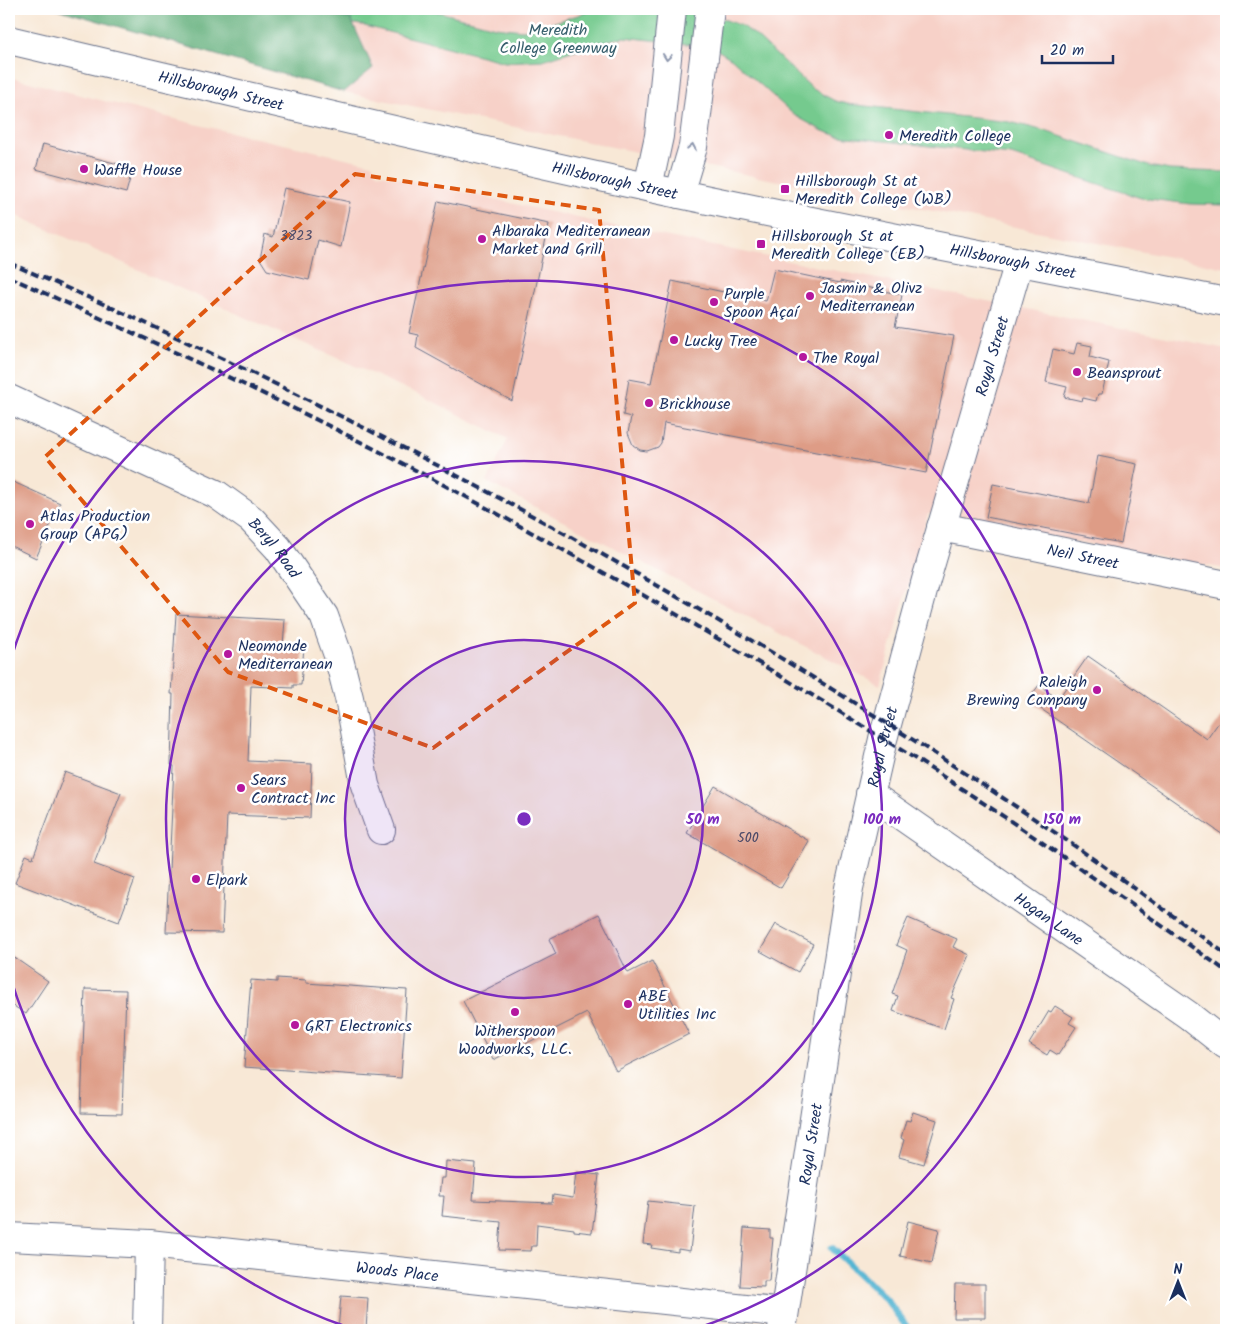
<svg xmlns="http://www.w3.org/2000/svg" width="1235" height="1339" font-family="Kalam,sans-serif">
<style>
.built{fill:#f7d1c8}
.green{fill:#75ca8e;stroke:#487c76}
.forest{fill:#60ae79;stroke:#3e6e6c}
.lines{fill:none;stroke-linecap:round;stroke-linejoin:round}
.stream{stroke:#54b5d3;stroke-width:7}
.building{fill:#de9c86}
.minor-casing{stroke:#687088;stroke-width:30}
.major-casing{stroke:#687088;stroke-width:30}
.minor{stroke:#fff;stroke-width:28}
.major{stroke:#fff;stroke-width:28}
.rail{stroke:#1b2f5e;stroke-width:4;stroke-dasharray:8 4;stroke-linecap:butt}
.oneway{stroke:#8d97ae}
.marked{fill:none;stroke:#de5710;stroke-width:4;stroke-dasharray:10 6;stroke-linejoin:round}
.ring{fill:none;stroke:#7b2cbf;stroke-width:2.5}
.poi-dot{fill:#b5179e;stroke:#fff;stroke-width:2}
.labels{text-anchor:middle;stroke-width:5;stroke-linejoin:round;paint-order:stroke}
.number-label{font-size:14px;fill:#4c4a68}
.park-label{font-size:16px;fill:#365e6c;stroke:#fff}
.street-label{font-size:16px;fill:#1b2f5e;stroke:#fff}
.poi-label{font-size:16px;fill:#1b2f5e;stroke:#fff;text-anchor:start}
.centre{fill:#7b2cbf;stroke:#fff;stroke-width:2.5}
.ring-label{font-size:15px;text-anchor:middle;font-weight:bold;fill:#7b2cbf;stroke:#fff;stroke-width:5;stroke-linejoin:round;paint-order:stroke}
</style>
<rect width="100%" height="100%" fill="#fff"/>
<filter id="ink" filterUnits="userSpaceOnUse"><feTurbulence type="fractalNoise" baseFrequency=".02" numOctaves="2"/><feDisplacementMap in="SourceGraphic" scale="10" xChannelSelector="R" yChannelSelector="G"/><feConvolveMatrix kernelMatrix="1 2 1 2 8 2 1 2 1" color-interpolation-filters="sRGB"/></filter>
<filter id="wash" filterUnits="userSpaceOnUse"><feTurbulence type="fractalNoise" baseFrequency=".0096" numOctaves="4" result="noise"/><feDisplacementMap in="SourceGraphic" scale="20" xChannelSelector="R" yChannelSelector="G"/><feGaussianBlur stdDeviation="1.12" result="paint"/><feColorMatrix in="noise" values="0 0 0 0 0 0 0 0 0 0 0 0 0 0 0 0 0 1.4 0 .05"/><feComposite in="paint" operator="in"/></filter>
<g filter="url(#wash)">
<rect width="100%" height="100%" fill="#f8e8d6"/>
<g class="built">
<path d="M 57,9 L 1226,9 L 1226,268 L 758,177 L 344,92 Z"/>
<path d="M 9,77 L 199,125 L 372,164 L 377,173 L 614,226 L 1226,349 L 1226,569 L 928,514 L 880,685 L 487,482 L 508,439 L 420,395 L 9,212 Z"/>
</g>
<path class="green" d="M 277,9 L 428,9 L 495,27 L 523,30 L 536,28 L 597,9 L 670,9 L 709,14 L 740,25 L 754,34 L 813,89 L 835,101 L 847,104 L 1010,122 L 1045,131 L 1149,166 L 1170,170 L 1226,172 L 1226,205 L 1190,204 L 1141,198 L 1011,155 L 839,136 L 823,131 L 794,115 L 732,59 L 719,51 L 705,46 L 624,37 L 597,43 L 543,60 L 505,62 L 361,25 Z"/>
<path class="forest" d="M 57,9 L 297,9 L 351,19 L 373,68 L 344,92 Z"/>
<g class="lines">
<path class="stream" d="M 832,1248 L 886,1299 L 909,1330"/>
</g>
<g id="blocks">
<g class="building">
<path d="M 43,144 L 133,168 L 126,193 L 36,169 Z"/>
<path d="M 284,188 L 350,202 L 341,247 L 318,240 L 309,280 L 267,270 L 260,259 L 265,234 L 273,237 Z"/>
<path d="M 438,201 L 549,224 L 512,401 L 416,348 L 418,335 L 409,333 Z"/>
<path d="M 774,269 L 840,283 L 840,281 L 902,295 L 895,327 L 954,336 L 926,473 L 664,423 L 661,443 L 658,447 L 647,451 L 640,450 L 633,445 L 628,433 L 631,417 L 623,415 L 629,379 L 651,383 L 672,281 L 766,301 Z"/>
<path d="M 1077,343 L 1092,346 L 1090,357 L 1109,362 L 1102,394 L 1098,394 L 1096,401 L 1083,398 L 1082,401 L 1064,397 L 1067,387 L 1046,382 L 1053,349 L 1074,354 Z"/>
<path d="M 1098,456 L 1137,464 L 1121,543 L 986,517 L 993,484 L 1089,503 Z"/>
<path d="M 9,480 L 60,503 L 36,558 L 9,545 Z"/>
<path d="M 176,614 L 285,620 L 283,645 L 304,646 L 301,685 L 293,685 L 293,688 L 251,686 L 248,761 L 312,764 L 310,818 L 227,815 L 222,933 L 166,932 L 174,766 L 171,765 L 173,694 L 171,694 Z"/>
<path d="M 1088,656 L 1207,739 L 1226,712 L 1226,837 L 1028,700 L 1039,685 L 1058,699 Z"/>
<path d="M 65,772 L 121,793 L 94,864 L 135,879 L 119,922 L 15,883 L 26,855 L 33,858 Z"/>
<path d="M 715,786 L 809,841 L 781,888 L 687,833 Z"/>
<path d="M 599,914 L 628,973 L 652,961 L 689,1034 L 616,1071 L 587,1013 L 493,1060 L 463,1001 L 556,954 L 549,939 Z"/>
<path d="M 908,918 L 957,939 L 953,947 L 970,955 L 951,998 L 954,999 L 944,1029 L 893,1011 L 898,996 L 892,994 L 907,950 L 896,945 Z"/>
<path d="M 776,924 L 813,944 L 798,972 L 760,951 Z"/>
<path d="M 9,954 L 48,981 L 26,1014 L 9,1003 Z"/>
<path d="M 277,978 L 306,980 L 306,983 L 407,990 L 401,1078 L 244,1067 L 251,980 L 277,982 Z"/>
<path d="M 85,989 L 126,990 L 122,1114 L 81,1113 Z"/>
<path d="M 1055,1006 L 1073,1017 L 1069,1023 L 1076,1027 L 1058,1055 L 1050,1050 L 1047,1055 L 1029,1044 L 1049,1011 L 1051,1012 Z"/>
<path d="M 913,1112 L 937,1120 L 924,1164 L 899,1157 L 904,1140 L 901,1138 L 906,1120 L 910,1121 Z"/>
<path d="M 446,1161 L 476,1164 L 473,1200 L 552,1203 L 553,1195 L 573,1198 L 576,1172 L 599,1175 L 592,1233 L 574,1231 L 574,1229 L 537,1224 L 536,1246 L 532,1246 L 531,1251 L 499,1250 L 501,1222 L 442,1216 L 444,1196 L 439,1196 L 441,1178 L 445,1178 Z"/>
<path d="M 648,1201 L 695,1206 L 690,1251 L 678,1249 L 678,1252 L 651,1248 L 652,1245 L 643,1244 Z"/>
<path d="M 908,1221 L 939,1229 L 932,1263 L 900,1256 Z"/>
<path d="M 744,1228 L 770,1230 L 770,1238 L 773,1238 L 769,1281 L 764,1281 L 764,1287 L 740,1286 Z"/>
<path d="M 955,1284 L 985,1284 L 985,1318 L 954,1318 Z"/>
<path d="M 341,1296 L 368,1298 L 366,1330 L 338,1330 Z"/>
</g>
</g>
</g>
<g filter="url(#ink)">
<use href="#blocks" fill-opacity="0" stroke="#687088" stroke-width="1"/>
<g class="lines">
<g class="minor-casing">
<g id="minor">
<path d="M 648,187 L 659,136 L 672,9"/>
<path d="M 679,194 L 693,147 L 710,9"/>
<path id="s1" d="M 9,399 L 216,494 L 251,519 L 278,548 L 324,616 L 338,655 L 349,698 L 365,785 L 381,830"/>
<path id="s2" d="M 941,527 L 1226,585"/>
<path id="s3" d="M 870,794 L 1188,1015 L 1226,1045"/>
<path id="s4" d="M 9,1237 L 149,1244 L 784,1313"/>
<path d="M 147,1330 L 149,1244"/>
<path id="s5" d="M 782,1330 L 849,888 L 883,739 L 926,580 L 1019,262"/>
</g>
</g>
<g class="major-casing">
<g id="major">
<path id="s6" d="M 9,40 C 212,88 415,136 619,181 C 820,225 1024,262 1226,302"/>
</g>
</g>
<use href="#minor" class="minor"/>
<use href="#major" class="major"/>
<g class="rail">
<path d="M 9,263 C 376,419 729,613 1060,836 C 1116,874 1171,915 1226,954"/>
<path d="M 9,277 C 120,327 232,377 341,432 C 526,525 706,629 882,738 C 1000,811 1113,891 1226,971"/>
</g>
</g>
<defs><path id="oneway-chevron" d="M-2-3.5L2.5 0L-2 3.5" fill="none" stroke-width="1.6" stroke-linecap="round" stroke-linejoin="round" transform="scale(1.25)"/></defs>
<g class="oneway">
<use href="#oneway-chevron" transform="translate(667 57) rotate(96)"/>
<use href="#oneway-chevron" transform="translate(692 147) rotate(-79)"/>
</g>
</g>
<path class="marked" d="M 355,174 L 599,210 L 635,603 L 433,748 L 228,672 L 45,457 Z"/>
<circle cx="524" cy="819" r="179" fill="#7b2cbf" fill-opacity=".12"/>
<g class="ring">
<circle cx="524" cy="819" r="179"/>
<circle cx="524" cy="819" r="358"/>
<path d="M353 1329A538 538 0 0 1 10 976M10 662A538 538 0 1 1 695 1329"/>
</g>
<g class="poi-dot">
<circle cx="889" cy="135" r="5"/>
<circle cx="84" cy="169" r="5"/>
<rect x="780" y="184" width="10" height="10" rx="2.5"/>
<circle cx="482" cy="239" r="5"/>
<rect x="756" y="239" width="10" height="10" rx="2.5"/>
<circle cx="810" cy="296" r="5"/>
<circle cx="714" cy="302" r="5"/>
<circle cx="674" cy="340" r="5"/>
<circle cx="803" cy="357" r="5"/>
<circle cx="1077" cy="372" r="5"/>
<circle cx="649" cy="403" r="5"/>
<circle cx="30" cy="524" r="5"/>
<circle cx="228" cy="654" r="5"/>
<circle cx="1097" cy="690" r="5"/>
<circle cx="241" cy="788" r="5"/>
<circle cx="196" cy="879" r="5"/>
<circle cx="628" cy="1004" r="5"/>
<circle cx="515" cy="1012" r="5"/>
<circle cx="295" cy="1025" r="5"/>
</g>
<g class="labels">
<g class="number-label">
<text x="296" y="240">3823</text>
<text x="748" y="842">500</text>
</g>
<g class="park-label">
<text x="558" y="35">Meredith<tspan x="558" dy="18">College Greenway</tspan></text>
</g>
<g class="street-label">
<text dy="6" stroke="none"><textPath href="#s6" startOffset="218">Hillsborough Street</textPath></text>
<text dy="6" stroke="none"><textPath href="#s6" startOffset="622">Hillsborough Street</textPath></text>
<text dy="6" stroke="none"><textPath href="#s6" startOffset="1028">Hillsborough Street</textPath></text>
<text dy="6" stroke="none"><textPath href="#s5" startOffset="998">Royal Street</textPath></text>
<text dy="6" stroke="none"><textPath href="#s1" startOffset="308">Beryl Road</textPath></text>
<text dy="6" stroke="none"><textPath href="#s2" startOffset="145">Neil Street</textPath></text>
<text dy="6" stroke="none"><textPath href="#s5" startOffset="592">Royal Street</textPath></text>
<text dy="6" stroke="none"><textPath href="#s3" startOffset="218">Hogan Lane</textPath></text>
<text dy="6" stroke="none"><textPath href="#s5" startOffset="188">Royal Street</textPath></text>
<text dy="6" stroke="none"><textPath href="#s4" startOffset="390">Woods Place</textPath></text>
</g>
<g class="poi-label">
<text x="899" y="141">Meredith College</text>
<text x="94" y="175">Waffle House</text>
<text x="795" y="186">Hillsborough St at<tspan x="795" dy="18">Meredith College (WB)</tspan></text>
<text x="492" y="236">Albaraka Mediterranean<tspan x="492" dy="18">Market and Grill</tspan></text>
<text x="771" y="241">Hillsborough St at<tspan x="771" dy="18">Meredith College (EB)</tspan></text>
<text x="820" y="293">Jasmin &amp; Olivz<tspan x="820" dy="18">Mediterranean</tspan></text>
<text x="724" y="299">Purple<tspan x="724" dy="18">Spoon Açaí</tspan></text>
<text x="684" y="346">Lucky Tree</text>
<text x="813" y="363">The Royal</text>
<text x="1087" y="378">Beansprout</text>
<text x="659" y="409">Brickhouse</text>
<text x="40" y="521">Atlas Production<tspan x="40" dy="18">Group (APG)</tspan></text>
<text x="238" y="651">Neomonde<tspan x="238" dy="18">Mediterranean</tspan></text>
<text x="1087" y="687" text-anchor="end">Raleigh<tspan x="1087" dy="18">Brewing Company</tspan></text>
<text x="251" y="785">Sears<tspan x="251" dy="18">Contract Inc</tspan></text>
<text x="206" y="885">Elpark</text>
<text x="638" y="1001">ABE<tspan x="638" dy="18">Utilities Inc</tspan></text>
<text x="305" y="1031">GRT Electronics</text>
<text x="515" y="1036" text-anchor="middle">Witherspoon<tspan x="515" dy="18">Woodworks, LLC.</tspan></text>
</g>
</g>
<circle cx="524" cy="819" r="8" class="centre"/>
<g class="ring-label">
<text x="703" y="824">50 m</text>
<text x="882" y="824">100 m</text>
<text x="1062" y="824">150 m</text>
</g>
<rect width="1235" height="1339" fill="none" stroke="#fff" stroke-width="30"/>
<g transform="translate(1178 1282)" stroke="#ffffff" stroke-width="4" paint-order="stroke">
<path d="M0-4L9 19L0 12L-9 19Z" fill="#1b2f5e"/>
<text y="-8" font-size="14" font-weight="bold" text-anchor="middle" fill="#1b2f5e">N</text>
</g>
<path d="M1042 55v8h71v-8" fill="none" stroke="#1b2f5e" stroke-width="2.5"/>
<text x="1050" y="55" font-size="15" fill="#1b2f5e" stroke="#ffffff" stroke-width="4" paint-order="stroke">20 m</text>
</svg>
